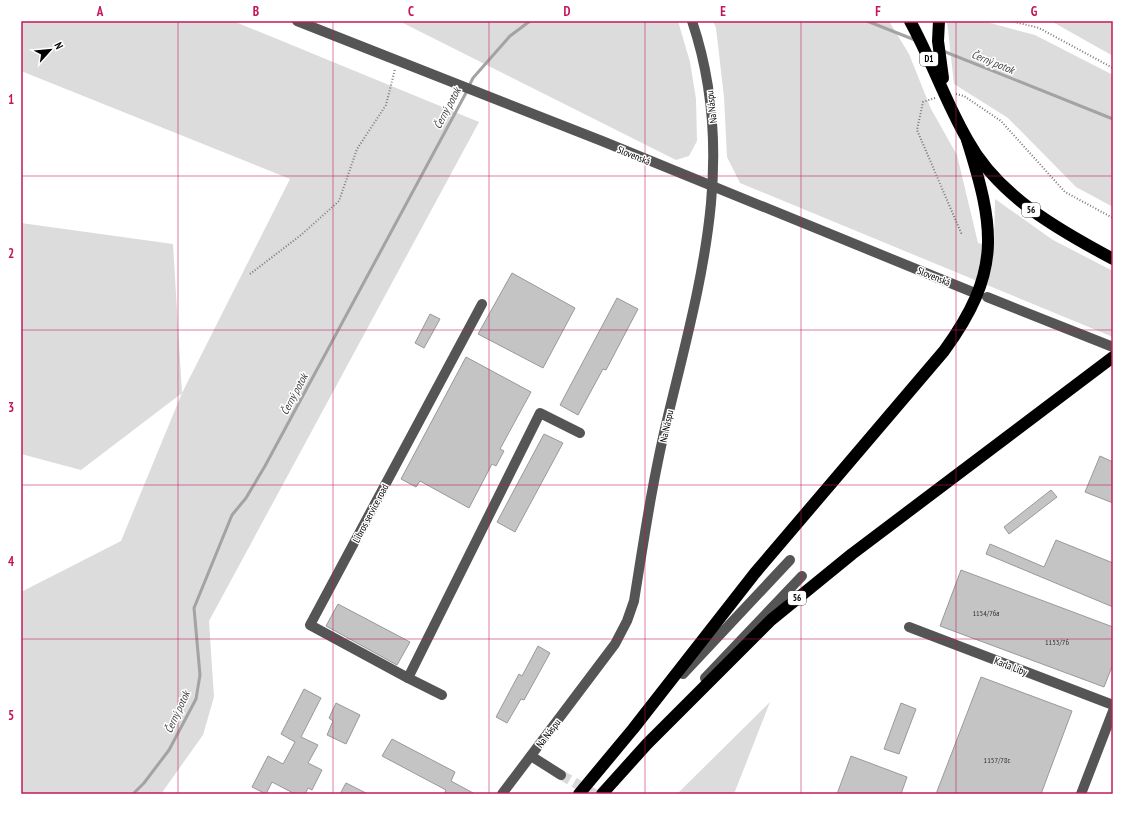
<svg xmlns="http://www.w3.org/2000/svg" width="1134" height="815" font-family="'PT Sans Narrow',sans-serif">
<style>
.green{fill:#dcdcdc}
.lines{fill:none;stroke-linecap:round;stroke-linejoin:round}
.stream{stroke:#a3a3a3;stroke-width:3}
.building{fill:#c4c4c4;stroke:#999}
.minor-tunnel{stroke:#d9d9d9;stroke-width:10;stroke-dasharray:10 5;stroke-linecap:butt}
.path{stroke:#777;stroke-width:2;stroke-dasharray:1 2;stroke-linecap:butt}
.minor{stroke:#555;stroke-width:10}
.highway{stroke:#000;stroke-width:12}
.grid{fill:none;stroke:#c2185b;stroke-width:1;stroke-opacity:0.55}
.labels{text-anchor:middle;stroke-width:3;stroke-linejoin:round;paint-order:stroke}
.number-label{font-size:8px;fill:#313131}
.shield{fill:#fff;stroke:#4c4c4c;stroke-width:1}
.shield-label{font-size:9px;font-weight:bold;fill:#000}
.street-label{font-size:10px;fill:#000;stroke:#fff}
.water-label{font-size:11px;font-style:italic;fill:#444;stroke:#fff}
.neatline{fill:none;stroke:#c2185b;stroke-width:1.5}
.grid-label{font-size:13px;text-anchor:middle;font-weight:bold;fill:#c2185b}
</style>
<rect width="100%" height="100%" fill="#fff"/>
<g class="green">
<path d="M 21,21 L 233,21 L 479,122 L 209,621 L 214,697 L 203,735 L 161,794 L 21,794 L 21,592 L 121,541 L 182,393 L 290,179 L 21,71 Z"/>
<path d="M 399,21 L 678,21 L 690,62 L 696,99 L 697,141 L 689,156 L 676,160 Z"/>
<path d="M 713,21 L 889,21 L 909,54 L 931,109 L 957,155 L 978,243 L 994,247 L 995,199 L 1053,240 L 1113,271 L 1113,337 L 740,183 L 727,157 L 724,97 L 716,28 Z"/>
<path d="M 947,21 L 983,21 L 1035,35 L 1113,75 L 1113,207 L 1076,187 L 1008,118 L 954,84 Z"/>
<path d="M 1051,21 L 1113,21 L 1113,56 Z"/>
<path d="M 21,223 L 173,244 L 182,393 L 81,470 L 21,454 Z"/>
<path d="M 770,702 L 734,794 L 677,794 Z"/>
</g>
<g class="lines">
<g class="stream">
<path d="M 867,21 L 915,40"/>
<path d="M 943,51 L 1113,119"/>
<path d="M 469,86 L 473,78 L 510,36 L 530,21"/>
<path d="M 133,794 L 144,783 L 169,750 L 196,699 L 200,675 L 194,608 L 232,515 L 246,498 L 265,466 L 467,91"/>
</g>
</g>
<g class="building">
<path d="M 512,273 L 575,308 L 543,368 L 478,334 Z"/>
<path d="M 617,298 L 638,309 L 606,370 L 603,369 L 578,415 L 560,405 Z"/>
<path d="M 430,314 L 440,319 L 424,348 L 415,343 Z"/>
<path d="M 466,357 L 531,392 L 500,449 L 504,451 L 496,466 L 492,464 L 469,508 L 420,481 L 416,487 L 401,479 Z"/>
<path d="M 544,434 L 563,443 L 515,532 L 497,522 Z"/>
<path d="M 1100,456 L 1113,462 L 1113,503 L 1085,492 Z"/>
<path d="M 1051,490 L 1057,497 L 1009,534 L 1004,527 Z"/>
<path d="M 1056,540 L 1113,563 L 1113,607 L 986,554 L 990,544 L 1044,567 Z"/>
<path d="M 961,570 L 1113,627 L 1113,664 L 1104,687 L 940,626 Z"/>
<path d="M 338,604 L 410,642 L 397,665 L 326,626 Z"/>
<path d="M 538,646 L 550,653 L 524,700 L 521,699 L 507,723 L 496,717 L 519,674 L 522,676 Z"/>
<path d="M 981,677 L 1072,711 L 1041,794 L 936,794 Z"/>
<path d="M 304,689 L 321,698 L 301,737 L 318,745 L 308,763 L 322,770 L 312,790 L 308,788 L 305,794 L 295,794 L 272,782 L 266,794 L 252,787 L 268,756 L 283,764 L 295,742 L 281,734 Z"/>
<path d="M 336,703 L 360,715 L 346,744 L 327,735 L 333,721 L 329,718 Z"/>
<path d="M 901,703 L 916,709 L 899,754 L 884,749 Z"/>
<path d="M 392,739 L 455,772 L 451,781 L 475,794 L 444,794 L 446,790 L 382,756 Z"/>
<path d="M 851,756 L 907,777 L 901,794 L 837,794 Z"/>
<path d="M 346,783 L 368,794 L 340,794 Z"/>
</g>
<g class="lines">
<path class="minor-tunnel" d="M 561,775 L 595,794"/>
<g class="path">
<path d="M 1011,21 L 1039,28 L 1113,68"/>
<path d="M 956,94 L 964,96 L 1001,121 L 1065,192 L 1113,218"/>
<path d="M 935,98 L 923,102 L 917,130 L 962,235"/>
<path d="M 250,274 L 301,235 L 339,201 L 357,149 L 386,105 L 395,69"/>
</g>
<g class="minor">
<path d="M 297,21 L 602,141 L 970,291"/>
<path d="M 987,297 L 1113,347"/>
<path d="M 909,627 L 1113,705"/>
<path d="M 683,674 L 790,560"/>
<path d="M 408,678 L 310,625 L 482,304"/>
<path d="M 705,678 L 802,576"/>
<path d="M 442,695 L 408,678 L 540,413 L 580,433"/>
<path d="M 531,756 L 561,775"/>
<path d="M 502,794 L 615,644 L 627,621 L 634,601 C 644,539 653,477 668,416 C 700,283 738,157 692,21"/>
<path d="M 1081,794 L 1113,711"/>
</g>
<g class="highway">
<path d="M 910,21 C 931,59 945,101 967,139 C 998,196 1057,229 1113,259"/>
<path d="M 939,21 L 938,41 L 943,78"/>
<path d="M 579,794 L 633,729 L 755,573 L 944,351 C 1002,271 995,229 967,140"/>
<path d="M 602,794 L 647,744 L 771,620 L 852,554 L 1113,357"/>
</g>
</g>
<path class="grid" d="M 178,21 L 178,794M 333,21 L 333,794M 489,21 L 489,794M 645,21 L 645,794M 801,21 L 801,794M 956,21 L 956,794M 21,176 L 1113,176M 21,330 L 1113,330M 21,485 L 1113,485M 21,639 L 1113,639"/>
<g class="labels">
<g class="number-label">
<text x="986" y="616">1154/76a</text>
<text x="1057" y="645">1153/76</text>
<text x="997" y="763">1157/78c</text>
</g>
<g class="shield">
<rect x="920" y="52" width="18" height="14" rx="3"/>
<rect x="1022" y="203" width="18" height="14" rx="3"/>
<rect x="788" y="591" width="18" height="14" rx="3"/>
</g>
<g class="shield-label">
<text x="929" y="62">D1</text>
<text x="1031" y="213">56</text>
<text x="797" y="601">56</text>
</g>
<g class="street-label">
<text transform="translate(711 107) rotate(-97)" y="4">Na Náspu</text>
<text transform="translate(634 155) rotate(22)" y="4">Slovenská</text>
<text transform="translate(934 276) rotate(22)" y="4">Slovenská</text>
<text transform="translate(666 426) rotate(-78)" y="4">Na Náspu</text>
<text transform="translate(370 513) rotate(-62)" y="4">Libros service road</text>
<text transform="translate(1011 666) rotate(21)" y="4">Karla Líby</text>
<text transform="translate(548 733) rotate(-53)" y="4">Na Náspu</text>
</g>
<g class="water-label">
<text transform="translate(993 62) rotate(22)" y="4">Černý potok</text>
<text transform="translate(447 108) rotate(-62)" y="4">Černý potok</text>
<text transform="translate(294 394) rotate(-62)" y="4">Černý potok</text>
<text transform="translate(177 712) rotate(-65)" y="4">Černý potok</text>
</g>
</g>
<rect width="1134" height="815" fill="none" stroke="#ffffff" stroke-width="44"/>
<g transform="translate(50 50) rotate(63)" stroke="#ffffff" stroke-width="3" paint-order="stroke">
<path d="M0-3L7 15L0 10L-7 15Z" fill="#000000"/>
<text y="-6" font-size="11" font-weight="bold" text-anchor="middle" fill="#000000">N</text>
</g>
<rect x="22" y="22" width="1090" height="771" class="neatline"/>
<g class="grid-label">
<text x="100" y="16">A</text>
<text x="256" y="16">B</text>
<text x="411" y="16">C</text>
<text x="567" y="16">D</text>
<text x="723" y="16">E</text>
<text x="878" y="16">F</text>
<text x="1034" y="16">G</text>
<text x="11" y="104">1</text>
<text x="11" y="258">2</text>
<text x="11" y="412">3</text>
<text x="11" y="566">4</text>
<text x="11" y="720">5</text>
</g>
</svg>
